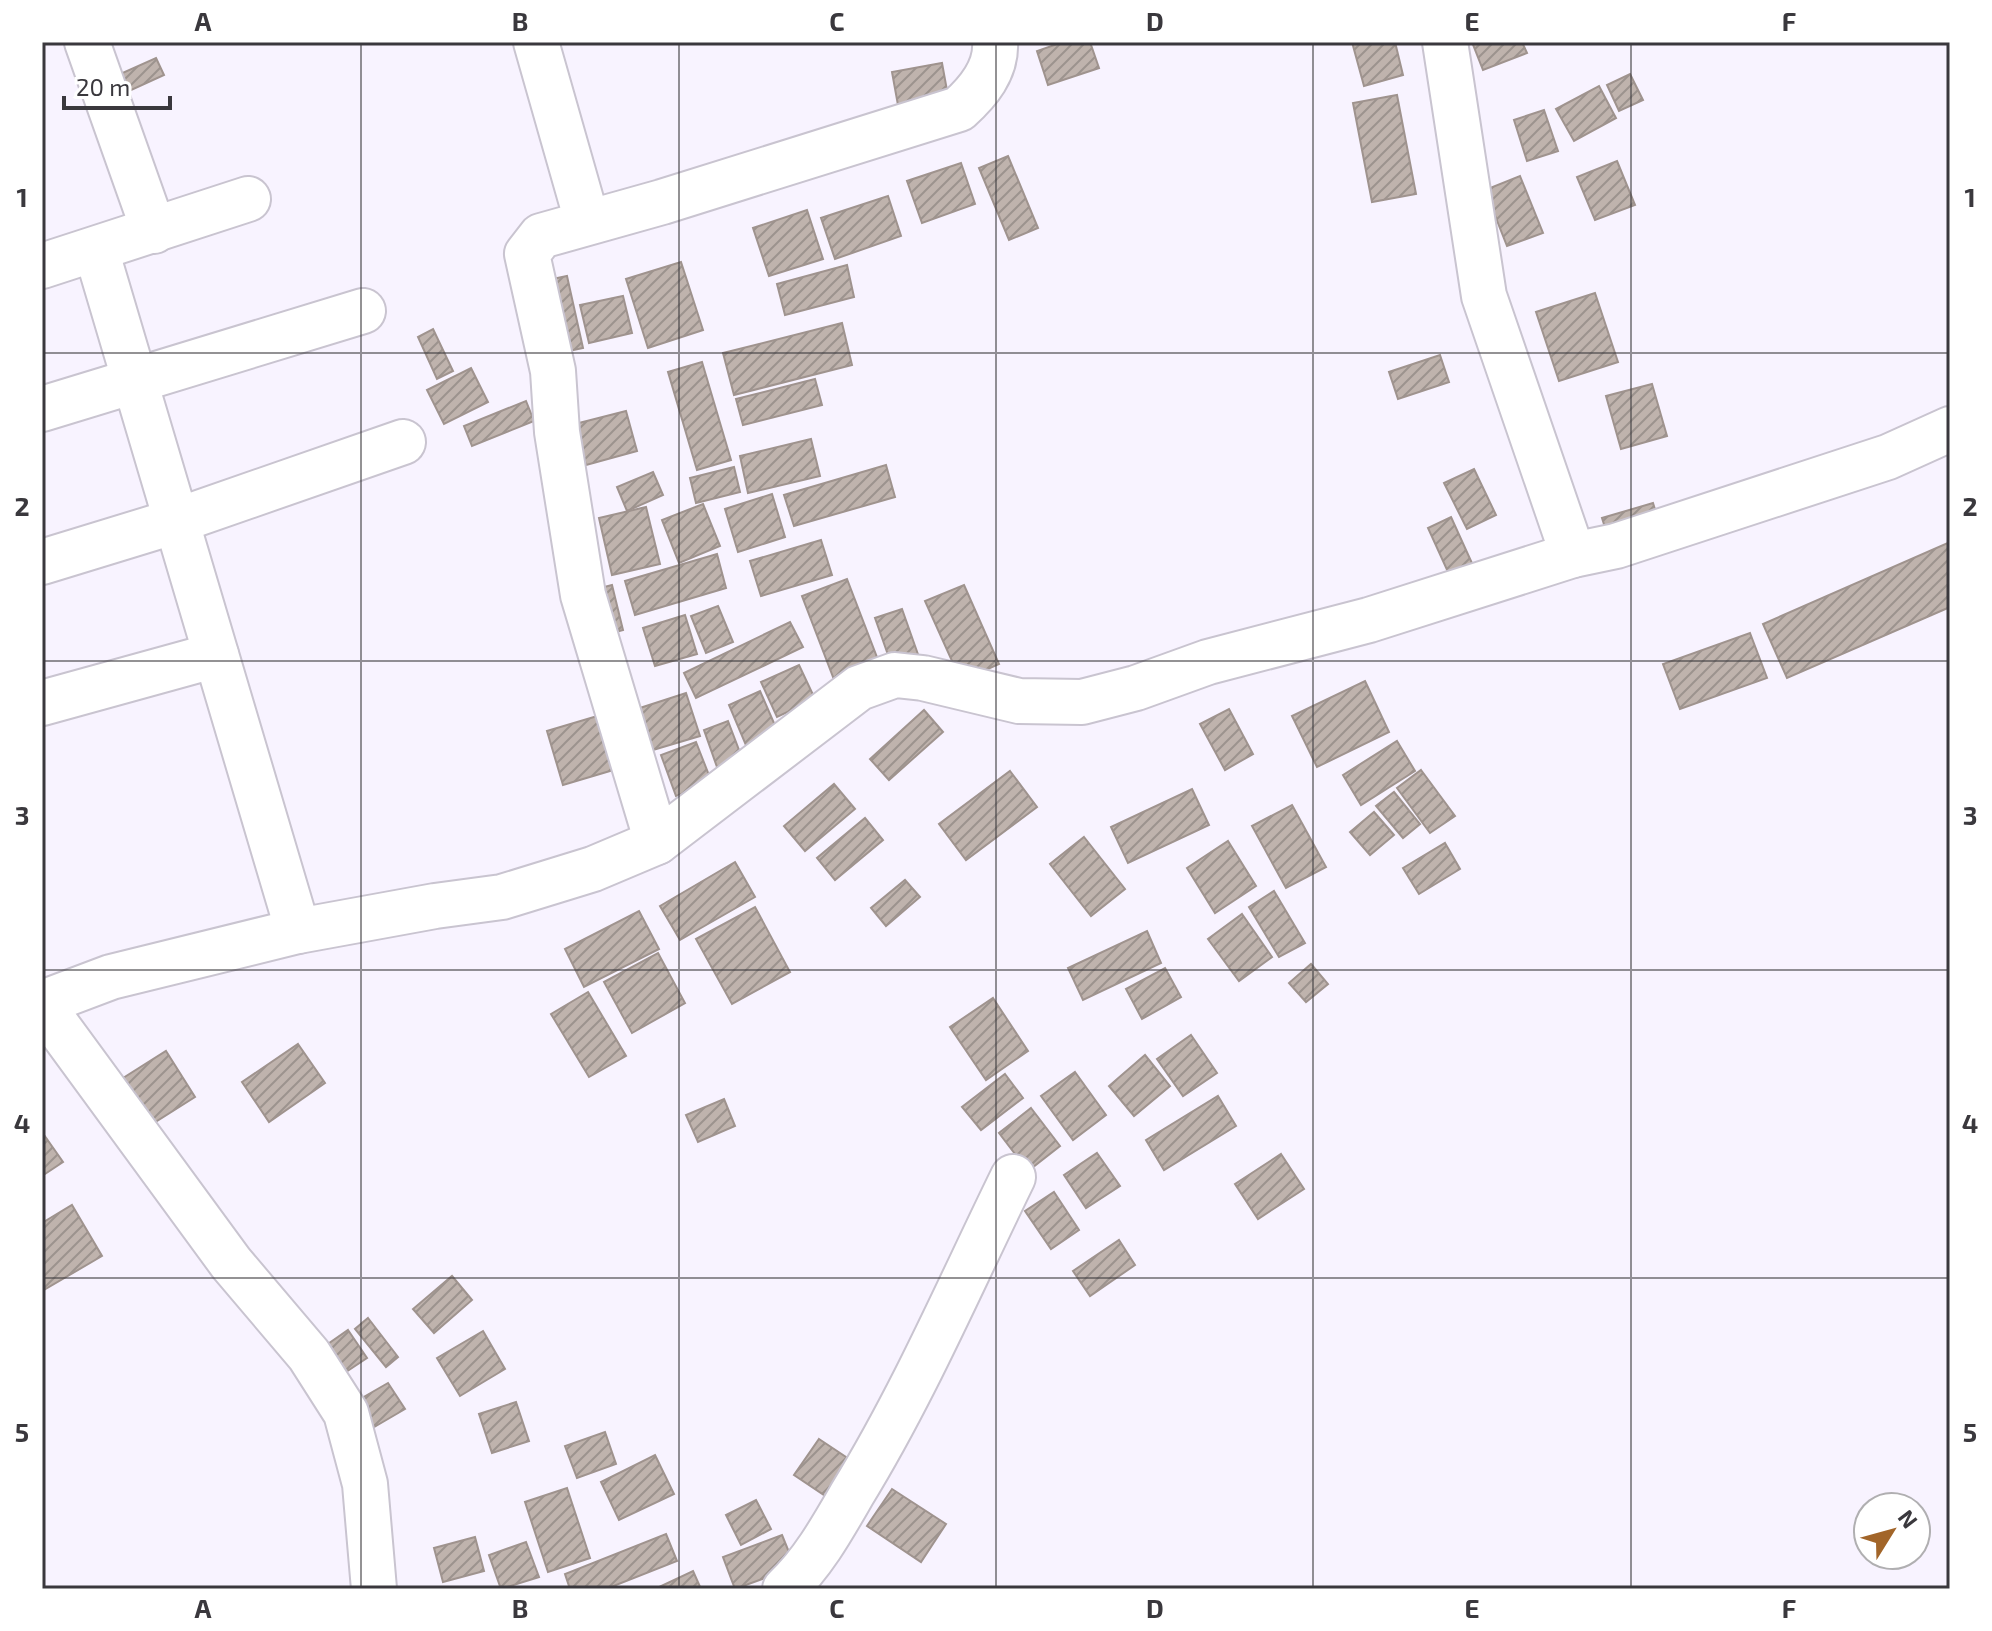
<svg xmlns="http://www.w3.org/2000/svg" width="1992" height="1631" font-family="'Exo 2',sans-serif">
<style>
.building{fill:url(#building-hatch);stroke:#9f938e;stroke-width:2}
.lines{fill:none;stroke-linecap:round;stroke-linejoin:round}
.minor-casing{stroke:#c9c4d0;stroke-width:48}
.minor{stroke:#fff;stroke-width:44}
.grid{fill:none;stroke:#3a383d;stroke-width:2;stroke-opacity:0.55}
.neatline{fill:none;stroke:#3a383d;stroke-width:3}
.grid-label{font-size:26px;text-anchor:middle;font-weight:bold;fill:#3a383d}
</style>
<defs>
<pattern id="building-hatch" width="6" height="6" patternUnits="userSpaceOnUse" patternTransform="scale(2)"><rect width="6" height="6" fill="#bfb3ad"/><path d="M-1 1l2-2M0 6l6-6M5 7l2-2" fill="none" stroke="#9c938e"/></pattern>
</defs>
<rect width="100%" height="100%" fill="#f8f3ff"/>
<g class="building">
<path d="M 1063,42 L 1090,42 L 1099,68 L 1048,85 L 1037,51 Z"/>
<path d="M 1352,42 L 1395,42 L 1403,75 L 1364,86 Z"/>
<path d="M 1472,42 L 1522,42 L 1527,53 L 1483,70 Z"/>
<path d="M 156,58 L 164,75 L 116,97 L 109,79 Z"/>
<path d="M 942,63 L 948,96 L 898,105 L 892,72 Z"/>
<path d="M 1630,74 L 1643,100 L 1619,111 L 1607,85 Z"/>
<path d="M 1599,86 L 1616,118 L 1574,141 L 1556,109 Z"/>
<path d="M 1397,95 L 1416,194 L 1372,202 L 1353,103 Z"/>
<path d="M 1544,110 L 1558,151 L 1527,161 L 1514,120 Z"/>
<path d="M 1008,156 L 1038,228 L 1009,240 L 979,168 Z"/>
<path d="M 1617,161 L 1635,205 L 1595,220 L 1577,177 Z"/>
<path d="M 961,163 L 975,204 L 922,223 L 907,181 Z"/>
<path d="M 1520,176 L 1543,233 L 1507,246 L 1485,190 Z"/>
<path d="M 888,196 L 901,236 L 835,259 L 821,218 Z"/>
<path d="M 807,210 L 823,259 L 769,276 L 753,228 Z"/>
<path d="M 681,262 L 703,330 L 648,348 L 626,279 Z"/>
<path d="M 847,265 L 854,297 L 785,315 L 777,284 Z"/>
<path d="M 567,276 L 583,348 L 559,353 L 543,281 Z"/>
<path d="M 1595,293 L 1618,362 L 1559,381 L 1536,312 Z"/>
<path d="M 623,296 L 632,333 L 589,343 L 580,305 Z"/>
<path d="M 842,323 L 852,365 L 734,395 L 723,353 Z"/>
<path d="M 433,329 L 453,371 L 437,379 L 418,337 Z"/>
<path d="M 1440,355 L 1449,382 L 1398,399 L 1389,372 Z"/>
<path d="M 702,362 L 731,460 L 697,470 L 668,372 Z"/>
<path d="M 471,368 L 488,402 L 444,424 L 427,390 Z"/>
<path d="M 815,379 L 822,405 L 743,425 L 736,399 Z"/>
<path d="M 1652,384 L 1667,436 L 1621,449 L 1606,396 Z"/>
<path d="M 526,401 L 534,421 L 472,446 L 464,426 Z"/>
<path d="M 626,411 L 637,451 L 586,465 L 575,424 Z"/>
<path d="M 811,439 L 820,476 L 748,493 L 740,456 Z"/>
<path d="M 886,465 L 895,497 L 794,526 L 784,495 Z"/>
<path d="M 734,467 L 740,492 L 696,503 L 690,478 Z"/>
<path d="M 1474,469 L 1496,515 L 1467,529 L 1444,483 Z"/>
<path d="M 653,472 L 663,495 L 627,511 L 617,487 Z"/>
<path d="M 772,494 L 785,537 L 738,552 L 725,509 Z"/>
<path d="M 1653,503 L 1659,522 L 1608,537 L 1602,518 Z"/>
<path d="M 703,504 L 720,546 L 679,563 L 662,520 Z"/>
<path d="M 646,507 L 660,564 L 612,575 L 599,518 Z"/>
<path d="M 1451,517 L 1476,572 L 1453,583 L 1428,528 Z"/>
<path d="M 821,540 L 832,575 L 761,596 L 750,561 Z"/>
<path d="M 1950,542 L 1950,607 L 1787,678 L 1763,624 Z"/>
<path d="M 717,554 L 726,588 L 635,615 L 625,581 Z"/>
<path d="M 847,579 L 883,673 L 838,690 L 802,596 Z"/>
<path d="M 612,585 L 623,630 L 601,636 L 589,591 Z"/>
<path d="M 964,585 L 999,664 L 961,681 L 925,601 Z"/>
<path d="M 718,606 L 733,642 L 706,653 L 691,616 Z"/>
<path d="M 902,609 L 920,660 L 893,669 L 875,618 Z"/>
<path d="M 685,615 L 697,654 L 655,666 L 643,628 Z"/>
<path d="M 790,622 L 803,647 L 696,698 L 684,673 Z"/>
<path d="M 1750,633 L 1767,678 L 1680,709 L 1663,664 Z"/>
<path d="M 799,665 L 815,699 L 777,717 L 761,682 Z"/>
<path d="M 1365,681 L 1389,732 L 1317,767 L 1292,716 Z"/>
<path d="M 760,691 L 780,737 L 748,750 L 729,705 Z"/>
<path d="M 686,693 L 700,736 L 653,750 L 640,708 Z"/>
<path d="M 1229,709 L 1253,754 L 1225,770 L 1200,724 Z"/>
<path d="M 924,710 L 943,732 L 889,780 L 870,759 Z"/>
<path d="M 604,714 L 620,768 L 563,785 L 547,731 Z"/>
<path d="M 728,721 L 742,758 L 717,767 L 704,730 Z"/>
<path d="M 1397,741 L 1415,771 L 1361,805 L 1343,775 Z"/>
<path d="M 696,742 L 712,783 L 676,796 L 661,755 Z"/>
<path d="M 1421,770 L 1455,816 L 1430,833 L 1397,788 Z"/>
<path d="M 1010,771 L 1037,807 L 966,860 L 939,824 Z"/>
<path d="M 834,784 L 855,809 L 805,851 L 784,826 Z"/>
<path d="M 1192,789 L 1209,825 L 1128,863 L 1111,827 Z"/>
<path d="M 1394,792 L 1420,824 L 1403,838 L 1376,806 Z"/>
<path d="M 1292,805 L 1326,867 L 1286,888 L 1252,826 Z"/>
<path d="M 1374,812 L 1394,835 L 1370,855 L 1350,832 Z"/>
<path d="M 865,818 L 883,840 L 835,880 L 817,858 Z"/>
<path d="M 1084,837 L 1125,889 L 1091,916 L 1050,864 Z"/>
<path d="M 1228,841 L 1256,886 L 1215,913 L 1187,868 Z"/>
<path d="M 1445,843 L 1460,869 L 1419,894 L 1403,868 Z"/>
<path d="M 735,862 L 755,897 L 680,940 L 660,906 Z"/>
<path d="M 905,880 L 920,897 L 886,926 L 871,908 Z"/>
<path d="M 1274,891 L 1305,943 L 1279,957 L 1249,907 Z"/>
<path d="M 755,907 L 790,972 L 732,1004 L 696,939 Z"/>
<path d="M 639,911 L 659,949 L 584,987 L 565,949 Z"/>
<path d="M 1242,914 L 1272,957 L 1239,981 L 1208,939 Z"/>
<path d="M 1147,931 L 1161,963 L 1083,1000 L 1068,968 Z"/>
<path d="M 658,953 L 685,1003 L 632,1033 L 604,982 Z"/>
<path d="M 1311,964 L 1328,984 L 1306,1002 L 1289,983 Z"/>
<path d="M 1165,968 L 1181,997 L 1142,1019 L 1126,989 Z"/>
<path d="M 588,992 L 626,1056 L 589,1077 L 551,1014 Z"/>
<path d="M 993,998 L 1028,1051 L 986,1080 L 950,1027 Z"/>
<path d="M 1191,1035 L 1217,1073 L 1183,1096 L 1157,1059 Z"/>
<path d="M 298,1044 L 325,1083 L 269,1122 L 242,1082 Z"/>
<path d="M 166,1051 L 195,1097 L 141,1131 L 112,1085 Z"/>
<path d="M 1145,1055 L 1170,1086 L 1134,1116 L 1109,1086 Z"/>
<path d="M 1075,1072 L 1106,1115 L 1073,1140 L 1041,1096 Z"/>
<path d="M 1005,1074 L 1023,1098 L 981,1130 L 962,1107 Z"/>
<path d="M 1218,1096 L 1236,1126 L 1164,1170 L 1146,1140 Z"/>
<path d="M 724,1099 L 735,1126 L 698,1142 L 686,1115 Z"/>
<path d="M 1031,1108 L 1060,1146 L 1028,1171 L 999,1133 Z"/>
<path d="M 42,1132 L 63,1162 L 42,1176 Z"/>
<path d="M 1097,1153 L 1120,1186 L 1086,1208 L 1064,1175 Z"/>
<path d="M 1281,1154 L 1304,1189 L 1258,1219 L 1235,1184 Z"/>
<path d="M 1054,1192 L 1079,1230 L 1051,1249 L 1025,1211 Z"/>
<path d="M 72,1205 L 102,1256 L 42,1291 L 42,1223 Z"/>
<path d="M 1119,1240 L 1135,1265 L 1090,1296 L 1073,1271 Z"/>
<path d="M 452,1276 L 472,1300 L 434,1333 L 413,1309 Z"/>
<path d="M 368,1318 L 398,1357 L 386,1367 L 355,1329 Z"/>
<path d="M 348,1330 L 367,1358 L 334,1380 L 315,1353 Z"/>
<path d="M 483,1331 L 505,1369 L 460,1396 L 437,1358 Z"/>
<path d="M 388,1383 L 405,1409 L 364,1433 L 348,1406 Z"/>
<path d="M 516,1402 L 529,1441 L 492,1453 L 479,1414 Z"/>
<path d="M 605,1432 L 616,1464 L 577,1478 L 565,1446 Z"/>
<path d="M 819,1439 L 852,1461 L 827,1497 L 794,1475 Z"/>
<path d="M 655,1455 L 674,1494 L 619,1520 L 601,1482 Z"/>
<path d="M 567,1488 L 590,1558 L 548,1572 L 525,1502 Z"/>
<path d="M 892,1489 L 946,1524 L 921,1562 L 867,1526 Z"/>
<path d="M 756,1500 L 771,1529 L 741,1545 L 726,1515 Z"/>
<path d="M 666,1534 L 677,1561 L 606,1589 L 570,1589 L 565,1574 Z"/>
<path d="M 782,1535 L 795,1567 L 735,1589 L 723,1557 Z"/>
<path d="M 475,1537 L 484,1571 L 443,1582 L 434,1548 Z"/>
<path d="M 526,1542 L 539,1577 L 501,1589 L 489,1555 Z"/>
<path d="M 693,1571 L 701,1589 L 655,1589 Z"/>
</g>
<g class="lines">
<g class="minor-casing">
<g id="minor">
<path d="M 87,42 L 154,231"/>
<path d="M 536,42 L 587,221"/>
<path d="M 96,250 L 298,931"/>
<path d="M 42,266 L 248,199"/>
<path d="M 42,409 L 363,311"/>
<path d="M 1573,555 L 1616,546 L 1888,457 L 1950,429"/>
<path d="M 42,562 L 176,521 L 403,442"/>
<path d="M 42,703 L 216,655"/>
<path d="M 657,842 L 583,595 L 557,432 L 553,371 L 527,254 L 541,236 L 662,202 L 959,109 C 978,92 997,70 995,42"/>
<path d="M 42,1003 L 111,977 L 298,931 L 435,906 L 502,897 L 593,869 L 657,842 L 859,688 L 895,675 L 923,678 L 1019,701 L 1082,702 L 1136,688 L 1208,662 L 1369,620 L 1573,555 L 1484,296 L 1445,42"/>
<path d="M 42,1005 L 231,1263 L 309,1355 L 346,1413 L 365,1484 L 374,1589"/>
<path d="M 785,1589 C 813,1563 833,1527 852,1494 C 914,1393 961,1283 1013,1177"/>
</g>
</g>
<use href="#minor" class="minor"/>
</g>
<path class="grid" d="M 361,42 L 361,1589M 679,42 L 679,1589M 996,42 L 996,1589M 1313,42 L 1313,1589M 1631,42 L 1631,1589M 42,353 L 1950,353M 42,661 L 1950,661M 42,970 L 1950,970M 42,1278 L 1950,1278"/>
<rect width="1992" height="1631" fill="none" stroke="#ffffff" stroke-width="88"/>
<g transform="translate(1892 1531) rotate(53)"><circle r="38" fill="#ffffff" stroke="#b0afb1" stroke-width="2"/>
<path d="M0-6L14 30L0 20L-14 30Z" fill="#a26529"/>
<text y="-12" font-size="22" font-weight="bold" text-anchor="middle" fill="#3a383d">N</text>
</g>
<path d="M64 96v12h106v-12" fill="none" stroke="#3a383d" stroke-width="4"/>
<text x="76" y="96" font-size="24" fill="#3a383d" stroke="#ffffff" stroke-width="6" paint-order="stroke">20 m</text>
<rect x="44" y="44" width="1904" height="1543" class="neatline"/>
<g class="grid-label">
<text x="203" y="31">A</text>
<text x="520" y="31">B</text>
<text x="837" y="31">C</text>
<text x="1155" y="31">D</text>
<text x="1472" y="31">E</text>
<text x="1789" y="31">F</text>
<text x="22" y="207">1</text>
<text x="1970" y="207">1</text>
<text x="22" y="516">2</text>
<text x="1970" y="516">2</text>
<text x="22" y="825">3</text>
<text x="1970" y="825">3</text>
<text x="22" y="1133">4</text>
<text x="1970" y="1133">4</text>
<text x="22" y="1442">5</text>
<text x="1970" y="1442">5</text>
<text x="203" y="1618">A</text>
<text x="520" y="1618">B</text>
<text x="837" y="1618">C</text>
<text x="1155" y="1618">D</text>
<text x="1472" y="1618">E</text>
<text x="1789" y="1618">F</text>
</g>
</svg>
